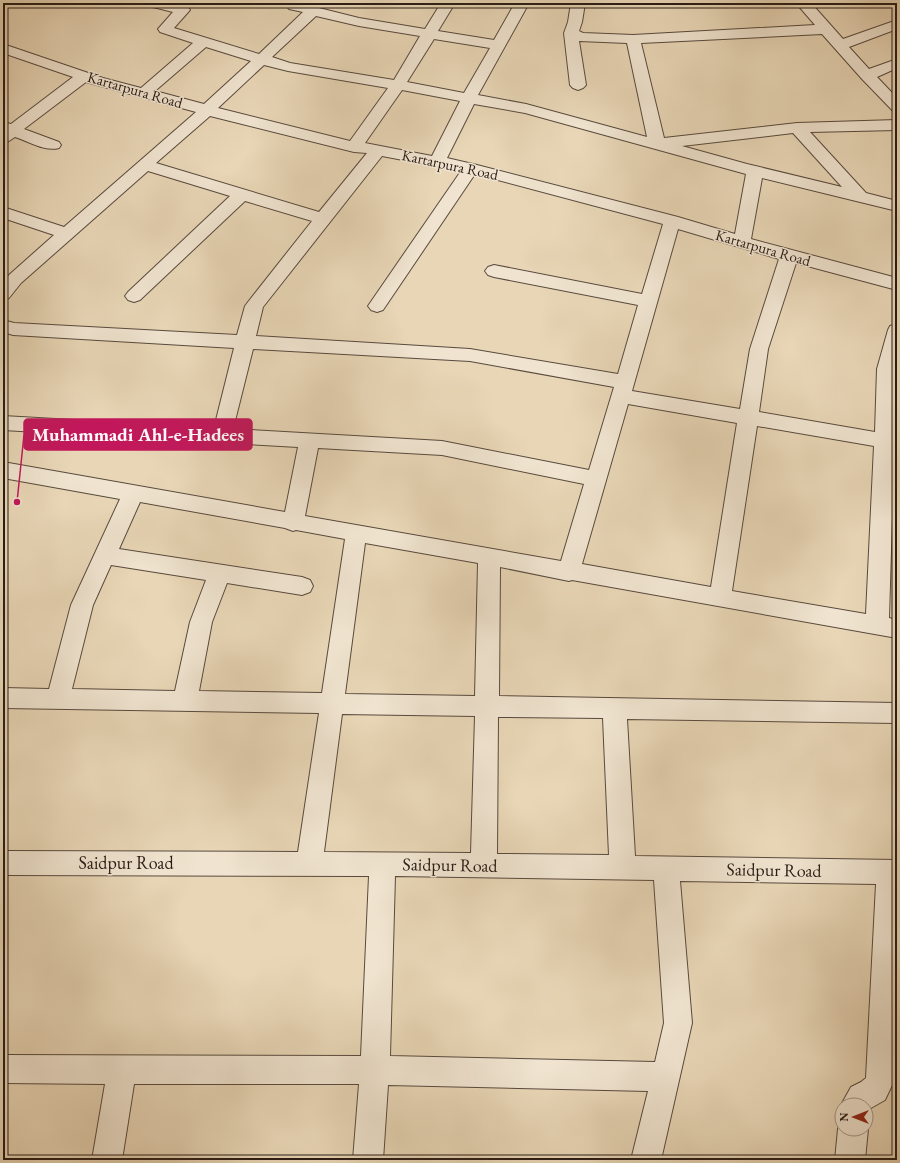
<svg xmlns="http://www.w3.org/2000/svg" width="900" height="1163" font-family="'EB Garamond',serif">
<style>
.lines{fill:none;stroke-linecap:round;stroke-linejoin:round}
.minor-casing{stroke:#594a3e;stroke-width:2}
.minor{fill:#f0e4d0;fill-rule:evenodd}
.labels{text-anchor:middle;stroke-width:3;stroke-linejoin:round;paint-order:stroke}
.far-street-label{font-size:15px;fill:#291c16;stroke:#f0e4d0}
.street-label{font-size:18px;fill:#291c16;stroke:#f0e4d0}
.leader{fill:none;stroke:#c2185b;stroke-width:1.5}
.callout-dot{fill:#c2185b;stroke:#f0e4d0;stroke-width:1.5}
.callout{fill:#c2185b;stroke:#c2185b;stroke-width:1.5}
.callout-label{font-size:19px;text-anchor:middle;font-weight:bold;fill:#fff}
</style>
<rect width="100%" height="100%" fill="#e8d6b6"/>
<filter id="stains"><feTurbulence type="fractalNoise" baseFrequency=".005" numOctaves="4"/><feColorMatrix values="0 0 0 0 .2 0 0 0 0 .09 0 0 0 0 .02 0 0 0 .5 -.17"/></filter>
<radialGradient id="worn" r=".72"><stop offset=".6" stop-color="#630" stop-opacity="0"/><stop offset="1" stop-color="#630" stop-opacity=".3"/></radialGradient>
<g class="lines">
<g class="minor-casing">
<g id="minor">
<path d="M 147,3 L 172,3 L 188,7 L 190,10 L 174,28 L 259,54 L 303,12 L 289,9 L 287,6 L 289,3 L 304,3 L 303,4 L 359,18 L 425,29 L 441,3 L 455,3 L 438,31 L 494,40 L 515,3 L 529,3 L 478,95 L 526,104 L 647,137 L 627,43 L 579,41 L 586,85 L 583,88 L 578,90 L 573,88 L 570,85 L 564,33 L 568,22 L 571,3 L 585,3 L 582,22 L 579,31 L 583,33 L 633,35 L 815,25 L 796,3 L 811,3 L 843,39 L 897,20 L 897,29 L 849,47 L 869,69 L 897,59 L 897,68 L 877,77 L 897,98 L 897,112 L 892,110 L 862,79 L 822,34 L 641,43 L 664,138 L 797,123 L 897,120 L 897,130 L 810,132 L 866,193 L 897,201 L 897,211 L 762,178 L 751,239 L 897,278 L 897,290 L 796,263 L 768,349 L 759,412 L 875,432 L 877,369 L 888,330 L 890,326 L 897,324 L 894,435 L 897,436 L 897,450 L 894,450 L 889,618 L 897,620 L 897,638 L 572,580 L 569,581 L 500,567 L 499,696 L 897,703 L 897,723 L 627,719 L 635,856 L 897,860 L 897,1018 L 894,1081 L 885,1100 L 871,1108 L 866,1115 L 866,1105 L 842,1105 L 842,1106 L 841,1105 L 851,1087 L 861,1082 L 866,1078 L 876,884 L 680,881 L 692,1023 L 661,1160 L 631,1160 L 648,1091 L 388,1085 L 383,1160 L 353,1160 L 359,1084 L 134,1084 L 122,1160 L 92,1160 L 105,1084 L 3,1083 L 3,1055 L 361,1056 L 369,876 L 3,875 L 3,851 L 298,852 L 319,713 L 3,708 L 3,688 L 49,689 L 71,605 L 120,499 L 3,478 L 3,462 L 285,512 L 298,447 L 3,430 L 3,416 L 214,428 L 234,348 L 13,335 L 3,332 L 3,320 L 14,323 L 237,335 L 245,306 L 248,302 L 312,221 L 245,201 L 140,300 L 134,302 L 128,300 L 125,296 L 128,292 L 230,196 L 148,171 L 21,283 L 9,298 L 3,300 L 3,282 L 9,275 L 54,235 L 3,218 L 3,207 L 64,227 L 196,112 L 86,82 L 24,129 L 59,142 L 61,145 L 59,148 C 45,152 28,141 15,137 L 9,141 L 3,143 L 3,122 L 11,124 L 73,77 L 3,53 L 3,44 L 103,78 L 141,88 L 193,43 L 160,32 L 158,29 L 173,12 L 149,6 ZM 316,16 L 359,26 L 420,36 L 394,80 L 290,63 L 272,57 ZM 434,39 L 490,48 L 464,93 L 407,82 ZM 206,47 L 251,61 L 204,104 L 155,91 ZM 264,65 L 288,71 L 388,88 L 350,141 L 218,108 ZM 402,90 L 460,101 L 432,156 L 365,143 ZM 474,104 L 525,113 L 746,174 L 735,234 L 678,217 L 477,165 L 447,158 ZM 210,116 L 354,152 L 367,153 L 319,212 L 156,163 ZM 793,133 L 842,187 L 747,164 L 682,146 ZM 382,156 L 461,171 L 368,306 L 371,310 L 377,312 L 383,310 L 475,174 L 663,224 L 642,294 L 494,265 L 488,267 L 485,271 L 488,275 L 494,277 L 638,305 L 618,374 L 470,349 L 256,336 L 263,307 ZM 678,229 L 779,259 L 750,349 L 740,409 L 632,391 ZM 253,349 L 470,361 L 614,387 L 589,470 L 442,441 L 233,429 ZM 628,404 L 737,423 L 711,587 L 582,564 ZM 757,426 L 874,446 L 866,614 L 732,591 ZM 318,448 L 442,455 L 584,484 L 561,561 L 305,516 ZM 140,502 L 285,528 L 293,531 L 296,530 L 345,539 L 322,693 L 199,691 L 212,622 L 227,583 L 302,595 L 310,592 L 313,586 L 310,580 L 302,577 L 119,549 ZM 365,543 L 478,563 L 475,696 L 345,694 ZM 111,565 L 206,580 L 190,622 L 175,691 L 72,689 L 93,605 ZM 342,714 L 475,716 L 471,853 L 324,852 ZM 498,717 L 603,718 L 609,855 L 497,854 ZM 395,876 L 654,880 L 664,1023 L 655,1062 L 390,1056 Z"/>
<path d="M 842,1120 L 842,1129 L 866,1129 L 866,1125 L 868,1129 L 865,1160 L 835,1160 L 838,1129 Z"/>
</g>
</g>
<use href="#minor" class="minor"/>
</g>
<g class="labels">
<g class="far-street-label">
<text transform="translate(135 90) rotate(16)" y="5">Kartarpura Road</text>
<text transform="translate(450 165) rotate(12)" y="5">Kartarpura Road</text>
<text transform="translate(763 248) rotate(16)" y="5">Kartarpura Road</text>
</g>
<g class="street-label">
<text x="126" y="869">Saidpur Road</text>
<text transform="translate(450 865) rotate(1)" y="6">Saidpur Road</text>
<text transform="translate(774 870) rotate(1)" y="6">Saidpur Road</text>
</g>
</g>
<path class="leader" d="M17 502L24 435"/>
<circle class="callout-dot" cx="17" cy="502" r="4"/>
<rect class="callout" x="24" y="419" width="228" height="31" rx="4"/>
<g class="callout-label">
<text x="138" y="441">Muhammadi Ahl-e-Hadees</text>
</g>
<rect width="900" height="1163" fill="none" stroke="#e8d6b6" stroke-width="16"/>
<rect x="4" y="4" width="892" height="1155" fill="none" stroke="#291c16" stroke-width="2"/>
<rect x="8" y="8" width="884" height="1147" fill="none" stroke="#291c16"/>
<g transform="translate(854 1117) rotate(270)"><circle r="19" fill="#f0e4d0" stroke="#a09486"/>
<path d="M0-3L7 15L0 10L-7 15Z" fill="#8f2418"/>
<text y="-6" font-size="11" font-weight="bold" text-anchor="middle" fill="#291c16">N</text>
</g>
<rect width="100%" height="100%" filter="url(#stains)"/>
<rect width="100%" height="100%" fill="url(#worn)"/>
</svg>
